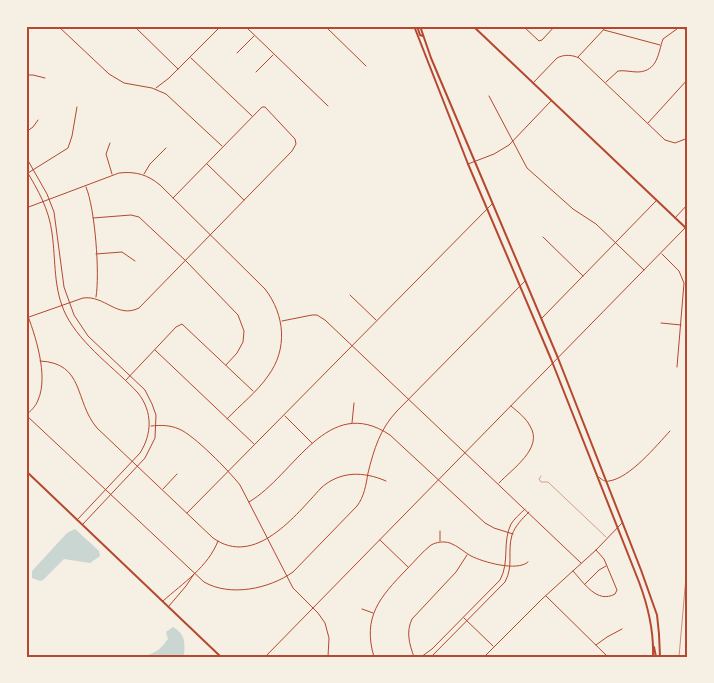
<svg xmlns="http://www.w3.org/2000/svg" width="714" height="683" font-family="'Varela Round',sans-serif">
<style>
.water{fill:#c9d6d2}
.lines{fill:none;stroke-linecap:round;stroke-linejoin:round}
.service{stroke:#b5482f;stroke-width:0.5}
.minor{stroke:#b5482f;stroke-width:1}
.tertiary{stroke:#b5482f;stroke-width:2}
.primary{stroke:#b5482f;stroke-width:2}
.rail{stroke:#cf8b77;stroke-width:1}
.neatline{fill:none;stroke:#b5482f;stroke-width:2}
</style>
<rect width="100%" height="100%" fill="#f6efe4"/>
<g class="water">
<path d="M 75,529 L 99,551 L 100,556 L 90,563 L 64,559 L 43,580 L 40,581 L 32,578 L 32,571 L 67,533 Z"/>
<path d="M 173,627 C 186,635 185,643 184,657 L 143,657 C 156,652 159,651 168,639 L 166,632 Z"/>
</g>
<g class="lines">
<path class="service" d="M 541,476 L 539,479 L 541,482 L 548,482 L 606,537"/>
<g class="minor">
<path d="M 58,26 L 109,74 L 124,83 L 152,88 L 166,94 L 222,146"/>
<path d="M 134,26 L 178,69"/>
<path d="M 245,26 L 328,106"/>
<path d="M 325,26 L 366,66"/>
<path d="M 523,26 L 539,41 L 542,40 L 555,26"/>
<path d="M 683,26 L 688,34"/>
<path d="M 604,30 L 660,45"/>
<path d="M 237,53 L 254,36"/>
<path d="M 578,57 L 607,26"/>
<path d="M 191,58 L 252,116"/>
<path d="M 256,72 L 273,55"/>
<path d="M 26,75 L 33,75 L 45,78"/>
<path d="M 606,82 L 618,71 C 625,70 631,72 638,72 C 658,71 658,53 663,39 L 681,26"/>
<path d="M 533,83 L 557,58 C 564,54 573,55 579,58 L 665,140 L 675,143 L 688,138"/>
<path d="M 156,88 L 169,78 L 221,26"/>
<path d="M 489,96 L 527,168 L 573,209 L 596,224 L 644,270"/>
<path d="M 648,123 L 688,79"/>
<path d="M 26,132 L 33,127 L 38,120"/>
<path d="M 110,143 L 106,154 L 112,174"/>
<path d="M 26,157 L 47,194 L 54,212 L 64,287 L 74,315 L 88,336 L 145,390 L 152,404 L 156,415 L 155,438 L 145,458 L 83,524"/>
<path d="M 207,164 L 244,200"/>
<path d="M 468,164 L 494,154 L 509,145 L 551,101"/>
<path d="M 26,170 C 38,190 49,209 52,233 C 56,261 53,289 66,315 C 82,346 115,368 138,393 C 153,412 152,434 140,453 L 77,520"/>
<path d="M 28,173 L 68,148 L 72,136 L 77,107"/>
<path d="M 144,174 L 150,164 L 166,148"/>
<path d="M 86,187 C 95,208 100,274 96,297"/>
<path d="M 26,208 L 119,173 C 136,171 148,175 160,185 L 265,289 C 285,315 288,349 268,376 C 257,392 240,405 227,419"/>
<path d="M 93,218 L 131,215 L 139,217 L 186,261 L 238,315 L 244,331 L 243,342 L 237,353 L 226,365"/>
<path d="M 675,218 L 688,204"/>
<path d="M 543,237 L 583,276"/>
<path d="M 96,254 L 122,252 L 135,261"/>
<path d="M 662,254 L 679,271 L 684,283 L 677,367"/>
<path d="M 350,295 L 376,320"/>
<path d="M 26,311 C 35,334 49,376 38,400 C 36,406 31,411 26,415"/>
<path d="M 29,317 L 83,298 C 105,295 117,319 139,308 L 292,151 L 296,144 L 295,139 L 265,107 L 262,107 L 173,198"/>
<path d="M 542,318 L 656,201"/>
<path d="M 282,321 L 312,315 L 317,315 L 325,320 L 581,563"/>
<path d="M 661,323 L 681,325"/>
<path d="M 155,350 L 254,444"/>
<path d="M 40,361 C 85,363 74,401 97,428 L 213,538 C 255,568 296,515 321,488 C 340,471 363,471 386,481"/>
<path d="M 126,380 L 176,327 L 182,324 L 253,391"/>
<path d="M 26,415 L 204,582 C 230,597 269,589 293,572 L 357,506 C 364,497 366,485 368,473 C 374,449 380,429 397,411 L 525,281"/>
<path d="M 285,416 L 312,443"/>
<path d="M 352,423 L 354,403"/>
<path d="M 151,426 C 161,425 170,425 179,429 C 194,435 229,471 240,485 L 293,588 L 318,613 L 325,623 L 329,638 L 328,657"/>
<path d="M 599,477 C 602,480 605,482 609,481 C 630,478 656,446 670,431"/>
<path d="M 499,483 C 512,469 544,448 530,426 C 526,418 518,412 511,406"/>
<path d="M 163,489 L 177,474"/>
<path d="M 249,502 C 295,475 327,393 390,435 L 485,523 L 494,528 L 513,534"/>
<path d="M 187,513 L 492,204"/>
<path d="M 440,531 L 440,541"/>
<path d="M 380,540 L 408,567"/>
<path d="M 573,571 C 584,583 597,604 615,594 L 617,590 L 604,559 L 596,550"/>
<path d="M 585,584 L 599,570 L 606,566"/>
<path d="M 546,596 L 608,657"/>
<path d="M 163,601 C 183,583 208,567 218,541"/>
<path d="M 169,606 L 186,586 L 194,574"/>
<path d="M 362,609 L 373,613"/>
<path d="M 464,618 L 493,646"/>
<path d="M 596,645 L 607,637 L 622,629"/>
<path d="M 265,657 L 685,228"/>
<path d="M 374,657 C 362,617 380,597 406,570 C 414,562 422,552 431,545 C 437,542 443,541 450,543 C 458,546 464,552 471,556 C 483,562 517,572 528,562"/>
<path d="M 414,657 C 409,643 406,632 412,619 L 456,572 L 467,555"/>
<path d="M 421,657 L 432,649 L 500,580 C 510,562 502,542 511,524 C 514,519 520,514 525,509"/>
<path d="M 431,657 L 505,582 C 514,565 507,552 512,535 C 515,526 522,519 529,512"/>
<path d="M 484,657 L 542,599 L 596,550 L 622,523"/>
</g>
<g class="tertiary">
<path d="M 473,26 L 688,230"/>
<path d="M 26,471 L 221,657"/>
</g>
<g class="primary">
<path d="M 414,26 L 468,164 L 551,359 L 639,582 C 648,606 654,631 653,657"/>
<path d="M 417,26 L 420,35 L 423,36"/>
<path d="M 420,26 L 431,58 L 558,358 L 641,570 L 657,615 L 659,634 L 660,657"/>
<path d="M 654,647 L 656,657"/>
</g>
<path class="rail" d="M 679,657 L 688,554"/>
</g>
<rect width="714" height="683" fill="none" stroke="#f6efe4" stroke-width="55"/>
<rect x="28" y="28" width="658" height="628" class="neatline"/>
</svg>
